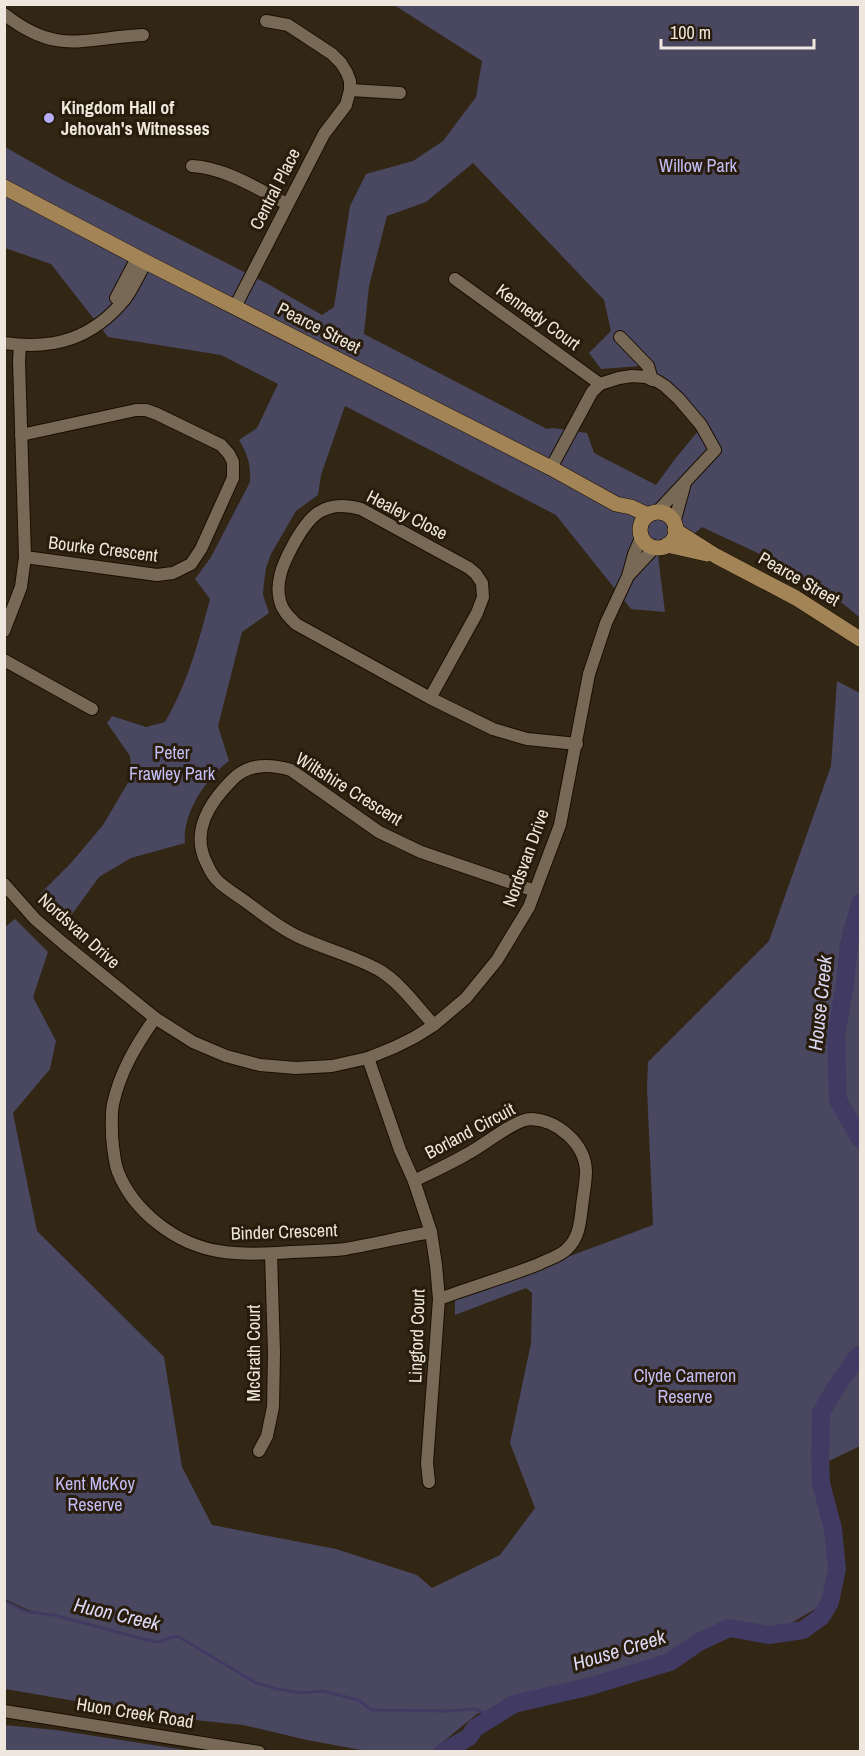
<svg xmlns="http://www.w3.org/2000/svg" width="865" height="1756" font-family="'Archivo Narrow',sans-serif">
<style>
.green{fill:#4a4760;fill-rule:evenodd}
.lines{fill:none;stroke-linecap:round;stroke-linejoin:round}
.stream{stroke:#413b63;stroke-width:3}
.river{stroke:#413b63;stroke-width:18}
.minor-casing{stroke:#190f02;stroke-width:14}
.major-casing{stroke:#190f02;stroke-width:16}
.minor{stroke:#776956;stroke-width:12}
.major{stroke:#a38457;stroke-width:15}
.poi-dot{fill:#b6acf8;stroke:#281c0c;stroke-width:2}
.labels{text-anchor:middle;stroke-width:6;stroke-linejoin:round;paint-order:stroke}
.poi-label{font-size:18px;font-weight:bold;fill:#efe7dd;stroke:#281c0c;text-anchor:start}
.park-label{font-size:18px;fill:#c3bdf5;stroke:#281c0c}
.street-label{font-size:18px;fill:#efe7dd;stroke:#281c0c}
.water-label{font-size:20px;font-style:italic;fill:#dad8f4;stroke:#281c0c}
</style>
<rect width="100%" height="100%" fill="#322615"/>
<g class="green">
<path d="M 394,5 L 860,5 L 860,618 C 815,577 757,553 702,527 L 673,553 L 658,555 L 665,612 L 631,609 L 556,515 L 345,406 L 321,475 L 318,495 L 296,511 L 271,554 L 266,568 L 264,582 L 263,595 L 269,613 L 242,632 L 218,726 L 229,761 C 206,778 182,814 185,843 L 131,858 L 99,877 L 67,921 L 40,894 L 71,863 L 103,825 L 132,776 L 130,756 L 107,723 L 112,716 L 146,727 L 165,722 C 187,685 199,641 210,599 L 195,579 L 211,557 L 250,482 C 251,466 248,455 239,440 L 257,428 L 278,384 L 221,355 L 108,337 L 51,264 L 5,248 L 5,147 L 65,181 L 268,284 L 322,315 L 334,307 L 350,206 L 366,174 L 413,161 L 443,141 L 476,97 L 482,61 ZM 473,163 L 604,300 L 611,331 L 589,353 L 601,369 L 640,366 L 703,425 L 675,459 L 656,485 L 594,453 L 587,433 L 553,428 L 547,429 L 364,334 L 369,286 L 387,216 L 426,202 Z"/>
<path d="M 837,681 L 860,693 L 860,1446 L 825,1463 L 824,1511 L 831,1549 L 830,1591 L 824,1604 L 779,1630 L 728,1634 L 660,1661 L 613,1676 L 567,1685 L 477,1714 L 432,1751 L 372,1752 L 307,1740 L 243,1725 L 175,1718 L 5,1689 L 5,1601 L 27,1612 L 54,1615 L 28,1610 L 5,1599 L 5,927 L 15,919 L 48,952 L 33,997 L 56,1041 L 50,1069 L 13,1113 L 37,1231 L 164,1357 L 182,1467 L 212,1525 L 336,1549 L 417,1575 L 432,1588 L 500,1555 L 535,1508 L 510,1443 L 531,1343 L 532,1293 L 526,1288 L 455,1315 L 455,1299 L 653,1225 L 647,1088 L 648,1062 L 769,941 L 831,766 Z"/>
<path d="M 4,1725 L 56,1730 L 192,1751 L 5,1751 Z"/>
</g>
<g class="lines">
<path class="stream" d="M 4,1601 L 27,1612 L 54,1615 L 147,1640 L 159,1642 L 172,1637 L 179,1637 L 256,1683 L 277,1689 L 302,1693 L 323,1691 L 358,1700 L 372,1710 L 449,1711 L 474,1709 L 494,1716"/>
<g class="river">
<path d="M 860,903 L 849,944 L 845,984 L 836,1035 L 838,1100 L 860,1139"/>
<path d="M 443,1752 L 469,1737 L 475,1728 L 514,1704 L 591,1686 L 670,1662 L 699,1642 L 729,1628 L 769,1635 L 803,1630 L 821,1617 L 830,1602 L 837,1569 L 833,1529 L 821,1483 L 820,1456 L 821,1413 L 834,1390 L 857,1357 L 860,1355"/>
</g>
<g class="minor-casing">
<g id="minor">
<path d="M 4,14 C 57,56 83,38 143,35"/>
<path d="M 350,90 L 400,93"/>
<path d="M 192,166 C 226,168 258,189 287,204"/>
<path d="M 455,279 L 600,384"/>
<path d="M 116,298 L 137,258"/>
<path d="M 235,307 L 324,134 L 346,105 L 350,90 L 350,81 L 347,73 L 341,63 L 332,54 L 288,25 L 266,21"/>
<path d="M 620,337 L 648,366 L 652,380"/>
<path d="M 4,343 C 54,350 92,339 125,299 C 133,288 139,274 146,262"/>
<path d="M 21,435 L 136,410 L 146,410 L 157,414 L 221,445 L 229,454 L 233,462 L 233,478 L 201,549 L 191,564 L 173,573 L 157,575 L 25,557"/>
<path d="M 551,468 L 592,392 L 600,384 L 619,378 L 632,376 L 646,377 L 657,381 L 665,386 L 679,399 L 701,425 L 715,450 L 657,512"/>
<path d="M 674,523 L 685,483"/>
<path d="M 629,575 L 655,547"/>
<path d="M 4,631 L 21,587 L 25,557 L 19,361 L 20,345"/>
<path d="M 4,660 L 92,709"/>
<path d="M 430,698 L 477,613 L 483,597 L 482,583 L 476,574 L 469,568 L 361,509 C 323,498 308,517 292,547 C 283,564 275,582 280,601 C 282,610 289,617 296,624 L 430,698 L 493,729 L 527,739 L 577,744"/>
<path d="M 4,884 L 35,919 L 64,944 L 155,1018 L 193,1042 L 226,1056 L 260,1065 L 296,1068 L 332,1066 L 368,1058 L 395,1047 L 415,1037 L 434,1025 L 466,998 L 497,960 L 529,907 L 560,825 L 589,674 L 606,623 L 628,576 L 634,554 L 642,536"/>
<path d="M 155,1018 C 136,1045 120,1072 113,1104 C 111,1114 112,1126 112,1136 C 113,1148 114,1161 118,1172 C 134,1212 176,1244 218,1251 C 241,1255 267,1254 291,1252 C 309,1251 328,1251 345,1249 C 374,1244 402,1237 431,1232"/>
<path d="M 434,1025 C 417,1007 401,983 379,970 C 354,956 325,949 299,937 C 281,929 265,916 249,904 C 240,897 229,891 220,883 C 214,878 210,871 207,864 C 190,832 209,803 232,780 C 248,763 271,764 291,770 L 379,832 L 421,852 L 535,891"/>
<path d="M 368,1058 L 400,1150 L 414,1181 L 431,1232 L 436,1265 L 439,1299 L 427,1463 L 429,1482"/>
<path d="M 414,1181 C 432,1172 450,1164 467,1154 C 483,1146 515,1119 531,1119 C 558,1120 585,1144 586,1171 C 586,1183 583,1196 582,1207 C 580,1223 579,1238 567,1249 C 559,1257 548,1259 539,1264 C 506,1277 472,1287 439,1299"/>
<path d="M 259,1451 L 267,1436 L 273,1407 L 274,1353 L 271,1254"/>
<path d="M 4,1711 L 259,1752"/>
</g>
</g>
<g class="major-casing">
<g id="major">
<path d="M 4,187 L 146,262 L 551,468 L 616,504 L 631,507 L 648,515"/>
<circle cx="658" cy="530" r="18"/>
<path d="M 675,530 L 716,556 L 796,598 L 860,639"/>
<path d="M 667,545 L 707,554"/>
</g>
</g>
<use href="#minor" class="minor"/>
<use href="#major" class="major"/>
</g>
<circle class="poi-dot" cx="49" cy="118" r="6"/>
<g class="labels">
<g class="poi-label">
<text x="61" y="114">Kingdom Hall of<tspan x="61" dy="21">Jehovah's Witnesses</tspan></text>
</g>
<g class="park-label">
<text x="698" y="172">Willow Park</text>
<text x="172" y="759">Peter<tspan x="172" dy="21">Frawley Park</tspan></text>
<text x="685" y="1382">Clyde Cameron<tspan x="685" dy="21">Reserve</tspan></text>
<text x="95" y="1490">Kent McKoy<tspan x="95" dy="21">Reserve</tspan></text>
</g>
<g class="street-label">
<text transform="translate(275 189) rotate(-63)" y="6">Central Place</text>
<text transform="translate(538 317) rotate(36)" y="6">Kennedy Court</text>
<text transform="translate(319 328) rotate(27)" y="6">Pearce Street</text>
<text transform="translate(407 515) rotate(27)" y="6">Healey Close</text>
<text transform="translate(103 549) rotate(7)" y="6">Bourke Crescent</text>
<text transform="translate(799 579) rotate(30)" y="6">Pearce Street</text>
<text transform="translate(349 789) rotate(32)" y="6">Wiltshire Crescent</text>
<text transform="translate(526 858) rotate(-70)" y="6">Nordsvan Drive</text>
<text transform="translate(79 931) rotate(42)" y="6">Nordsvan Drive</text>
<text transform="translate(470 1131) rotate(-28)" y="6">Borland Circuit</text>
<text transform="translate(284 1232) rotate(-2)" y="6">Binder Crescent</text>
<text transform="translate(417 1336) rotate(-88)" y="6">Lingford Court</text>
<text transform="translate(254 1353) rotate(-90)" y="6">McGrath Court</text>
<text transform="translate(135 1713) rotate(9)" y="6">Huon Creek Road</text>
</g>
<g class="water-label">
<text transform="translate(820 1003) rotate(-84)" y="7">House Creek</text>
<text transform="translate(117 1614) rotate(13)" y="7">Huon Creek</text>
<text transform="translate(619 1650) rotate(-17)" y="7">House Creek</text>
</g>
</g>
<rect width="865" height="1756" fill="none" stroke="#efe7dd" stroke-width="12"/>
<path d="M661 39v9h153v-9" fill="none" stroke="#efe7dd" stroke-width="3"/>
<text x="670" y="39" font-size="18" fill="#efe7dd" stroke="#281c0c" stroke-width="4.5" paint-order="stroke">100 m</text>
</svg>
